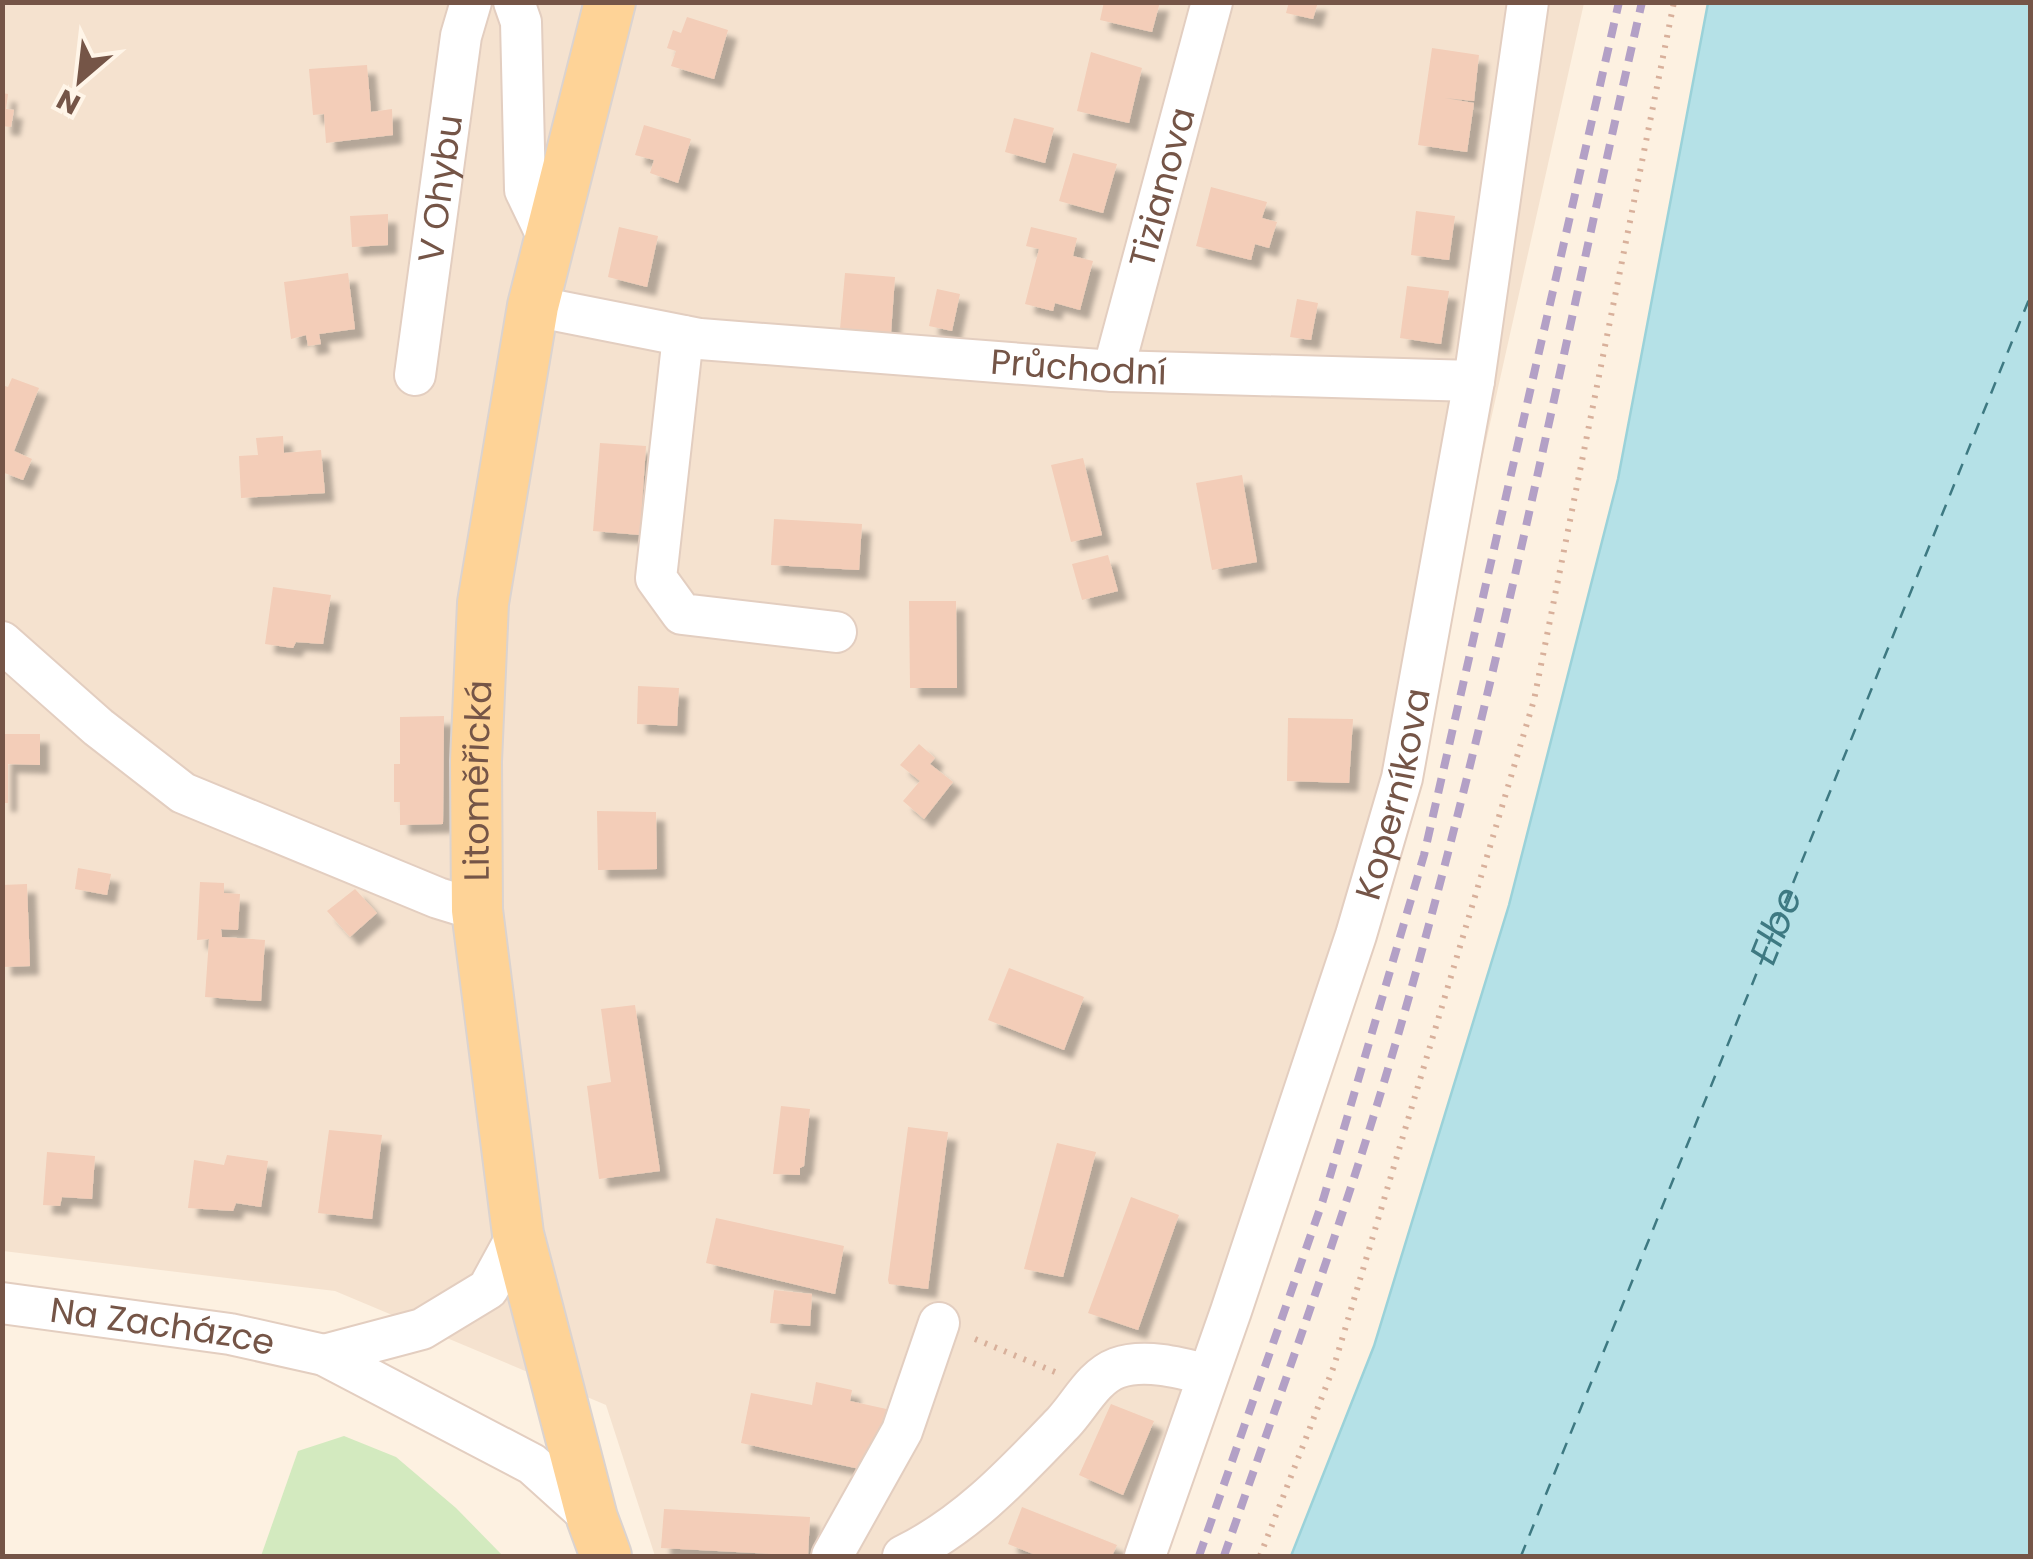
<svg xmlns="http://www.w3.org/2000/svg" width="2033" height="1559" font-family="Poppins,sans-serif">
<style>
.residential{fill:#f5e2cf}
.green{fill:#d3eabf}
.water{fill:#b5e1e7;stroke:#9bd2d9;stroke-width:2.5}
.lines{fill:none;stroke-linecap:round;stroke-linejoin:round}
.ferry{stroke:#3e7982;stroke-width:2.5;stroke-dasharray:12 10;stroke-linecap:butt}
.building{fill:#f3cdb8;filter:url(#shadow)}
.minor-casing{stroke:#e3cec0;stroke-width:44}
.major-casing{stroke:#dbd3cf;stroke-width:54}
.path{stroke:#d8b09b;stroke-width:6;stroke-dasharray:2.5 8;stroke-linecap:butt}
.minor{stroke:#fff;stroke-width:40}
.major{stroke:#fed397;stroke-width:50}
.rail{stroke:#b3a0c6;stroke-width:8;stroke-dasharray:15 10;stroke-linecap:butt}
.labels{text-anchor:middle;stroke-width:8;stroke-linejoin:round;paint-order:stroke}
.street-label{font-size:35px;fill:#755547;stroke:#fff5e8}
.water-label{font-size:38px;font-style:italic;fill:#3e7982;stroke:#fff5e8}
</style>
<defs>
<filter id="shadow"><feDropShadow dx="9" dy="9" stdDeviation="2.5" flood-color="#0004"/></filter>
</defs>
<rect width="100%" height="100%" fill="#fdf1e1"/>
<path class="residential" d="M 3,3 L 1584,3 L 1437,661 L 1163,1556 L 655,1556 L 606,1405 L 335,1291 L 3,1251 Z"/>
<path class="green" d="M 344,1436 L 396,1457 L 456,1508 L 503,1556 L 261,1556 L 298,1451 Z"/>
<path class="water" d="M 1708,3 L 2030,3 L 2030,1556 L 1291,1556 L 1374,1346 L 1509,905 L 1618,479 Z"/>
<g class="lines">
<path class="ferry" id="s1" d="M 1521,1556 L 2030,297"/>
</g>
<g class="building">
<path d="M 1104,2 L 1160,2 L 1152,32 L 1100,20 Z"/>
<path d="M 1289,2 L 1318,2 L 1313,19 L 1286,13 Z"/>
<path d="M 687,17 L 728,30 L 714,79 L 671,66 L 676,51 L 667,48 L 673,30 L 681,33 Z"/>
<path d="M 1432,48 L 1479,55 L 1474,101 L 1445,98 L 1474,103 L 1467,152 L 1418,145 Z"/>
<path d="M 1091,52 L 1142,68 L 1129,123 L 1077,111 Z"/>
<path d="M 367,65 L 371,112 L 392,109 L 393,135 L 326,143 L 324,114 L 313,115 L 309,69 Z"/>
<path d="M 2,93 L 8,94 L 6,109 L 14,110 L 11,127 L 2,126 Z"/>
<path d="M 1014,118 L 1054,128 L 1045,163 L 1005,152 Z"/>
<path d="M 644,125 L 691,139 L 678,183 L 650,173 L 654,160 L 635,155 Z"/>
<path d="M 1073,153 L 1117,164 L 1103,213 L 1059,201 Z"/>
<path d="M 1211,187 L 1267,202 L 1262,218 L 1277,222 L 1269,248 L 1255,244 L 1251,260 L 1196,246 Z"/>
<path d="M 1416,211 L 1455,216 L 1449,260 L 1411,255 Z"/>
<path d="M 388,214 L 388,245 L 352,247 L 350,216 Z"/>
<path d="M 619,227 L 658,236 L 647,287 L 608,277 Z"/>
<path d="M 1031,227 L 1077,238 L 1073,256 L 1093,261 L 1080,310 L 1055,303 L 1053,311 L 1025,304 L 1039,249 L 1026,246 Z"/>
<path d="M 348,273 L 355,329 L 319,334 L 321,344 L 308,346 L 306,335 L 291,339 L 284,282 Z"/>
<path d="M 845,273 L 895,277 L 891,333 L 840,329 Z"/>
<path d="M 1407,286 L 1449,291 L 1441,344 L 1400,338 Z"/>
<path d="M 937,289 L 960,294 L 952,331 L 929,326 Z"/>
<path d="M 1297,299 L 1318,303 L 1311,340 L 1290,337 Z"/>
<path d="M 12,378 L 39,388 L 14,451 L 32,459 L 23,480 L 2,472 L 2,385 L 8,387 Z"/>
<path d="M 283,436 L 284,453 L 321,450 L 325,493 L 241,498 L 239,456 L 258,455 L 256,438 Z"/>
<path d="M 600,443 L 646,446 L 640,535 L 593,531 Z"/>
<path d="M 1083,458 L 1102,535 L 1071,542 L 1051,465 Z"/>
<path d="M 1242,475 L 1257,562 L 1212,570 L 1196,483 Z"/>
<path d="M 774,519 L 862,524 L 859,570 L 771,565 Z"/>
<path d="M 1108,555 L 1118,591 L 1082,600 L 1072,564 Z"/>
<path d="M 273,587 L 331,595 L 323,644 L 296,642 L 293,648 L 265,644 Z"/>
<path d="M 909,601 L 956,601 L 957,688 L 910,688 Z"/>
<path d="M 638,686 L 679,688 L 677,726 L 637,724 Z"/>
<path d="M 444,716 L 443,824 L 400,825 L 400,802 L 394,802 L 394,764 L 400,764 L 400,717 Z"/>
<path d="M 1288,718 L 1353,719 L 1349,783 L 1287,781 Z"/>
<path d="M 2,734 L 40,734 L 40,765 L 8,764 L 8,803 L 2,803 Z"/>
<path d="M 919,744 L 935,758 L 930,764 L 953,782 L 924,819 L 903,801 L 920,781 L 900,765 Z"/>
<path d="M 597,811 L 656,812 L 657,869 L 598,870 Z"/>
<path d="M 78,868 L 111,874 L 107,895 L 75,889 Z"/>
<path d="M 200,882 L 224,883 L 224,893 L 240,894 L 238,930 L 221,929 L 222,937 L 265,940 L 261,1001 L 205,997 L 209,939 L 197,940 Z"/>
<path d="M 27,884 L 30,966 L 2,967 L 2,885 Z"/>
<path d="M 355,889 L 377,913 L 350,937 L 327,911 Z"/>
<path d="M 1009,968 L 1084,997 L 1064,1050 L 988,1020 Z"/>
<path d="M 635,1005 L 660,1171 L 599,1179 L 587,1086 L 611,1082 L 601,1009 Z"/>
<path d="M 781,1106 L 810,1109 L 804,1166 L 800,1168 L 800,1175 L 773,1174 Z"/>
<path d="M 908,1127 L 948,1132 L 928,1289 L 889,1284 L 888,1280 Z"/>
<path d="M 329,1130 L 382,1135 L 372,1219 L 318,1213 Z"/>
<path d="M 1057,1143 L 1096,1152 L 1063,1277 L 1024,1269 Z"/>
<path d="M 47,1152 L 95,1156 L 92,1199 L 62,1197 L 60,1206 L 43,1205 Z"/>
<path d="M 227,1155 L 268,1161 L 261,1207 L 236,1203 L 233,1211 L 188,1208 L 194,1160 L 224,1165 Z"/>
<path d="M 1131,1197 L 1179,1215 L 1138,1330 L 1088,1313 Z"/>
<path d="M 716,1218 L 844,1246 L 835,1294 L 706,1263 Z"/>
<path d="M 774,1290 L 812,1294 L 810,1326 L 770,1323 Z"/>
<path d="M 816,1382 L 852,1390 L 850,1401 L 891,1410 L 878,1473 L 741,1443 L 751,1393 L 812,1405 Z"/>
<path d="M 1111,1404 L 1154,1421 L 1123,1495 L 1079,1475 Z"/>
<path d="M 1022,1507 L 1117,1545 L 1112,1556 L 1038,1556 L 1008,1544 Z"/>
<path d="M 664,1509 L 810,1517 L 808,1556 L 661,1548 Z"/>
</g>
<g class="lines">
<g class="minor-casing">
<g id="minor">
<path d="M 514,2 L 521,22 L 525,190 L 550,242"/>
<path id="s2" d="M 533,306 L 700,339 L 1113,371 L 1474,381"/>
<path d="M 683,336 L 656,578 L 682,614 L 836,632"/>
<path id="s3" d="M 1113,371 L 1212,2"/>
<path id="s4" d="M 415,375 L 461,36 L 471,2"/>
<path d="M 2,642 L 98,727 L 183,793 L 438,898 L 477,910"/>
<path id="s5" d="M 2,1303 L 230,1334 L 324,1355 L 532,1464 L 592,1518"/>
<path d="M 324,1355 L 422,1329 L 488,1289 L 518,1234"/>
<path d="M 832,1556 L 902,1431 L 939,1323"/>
<path d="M 903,1556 C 967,1525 1014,1474 1063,1423 C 1080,1405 1093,1377 1117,1368 C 1145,1358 1181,1368 1208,1375"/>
<path id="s6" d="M 1145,1556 L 1231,1311 L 1356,935 L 1402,778 L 1474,381 L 1528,2"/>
</g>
</g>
<g class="major-casing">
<g id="major">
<path id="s7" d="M 606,1556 L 592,1518 L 518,1234 L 477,910 L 476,761 L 483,603 L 533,306 L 610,2"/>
</g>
</g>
<g class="path">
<path d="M 975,1339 L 1055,1372"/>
<path d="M 1260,1556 L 1334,1366 L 1534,700 L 1674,2"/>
</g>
<use href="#minor" class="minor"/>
<use href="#major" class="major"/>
<g class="rail">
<path d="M 1199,1556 L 1323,1200 L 1424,855 L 1619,2"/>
<path d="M 1224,1556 C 1283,1386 1345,1216 1396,1042 C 1496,700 1562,350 1642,2"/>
</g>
</g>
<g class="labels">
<g class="street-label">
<text dy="12" stroke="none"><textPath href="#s3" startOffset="190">Tizianova</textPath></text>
<text dy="12" stroke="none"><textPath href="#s4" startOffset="188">V Ohybu</textPath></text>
<text dy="12" stroke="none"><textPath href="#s2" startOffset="550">Průchodní</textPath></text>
<text dy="12" stroke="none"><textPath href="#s7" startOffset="790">Litoměřická</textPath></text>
<text dy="12" stroke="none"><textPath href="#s6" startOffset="802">Koperníkova</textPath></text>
<text dy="12" stroke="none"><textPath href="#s5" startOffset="162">Na Zacházce</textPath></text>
</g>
<g class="water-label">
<text dy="13" stroke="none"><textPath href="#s1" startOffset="680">Elbe</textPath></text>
</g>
</g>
<rect width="2033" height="1559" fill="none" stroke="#755547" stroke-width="10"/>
<g transform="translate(80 80) rotate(208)" stroke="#fff5e8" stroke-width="8" paint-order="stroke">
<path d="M0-8L18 38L0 25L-18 38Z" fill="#755547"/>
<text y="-15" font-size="28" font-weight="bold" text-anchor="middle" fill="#755547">N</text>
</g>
</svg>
